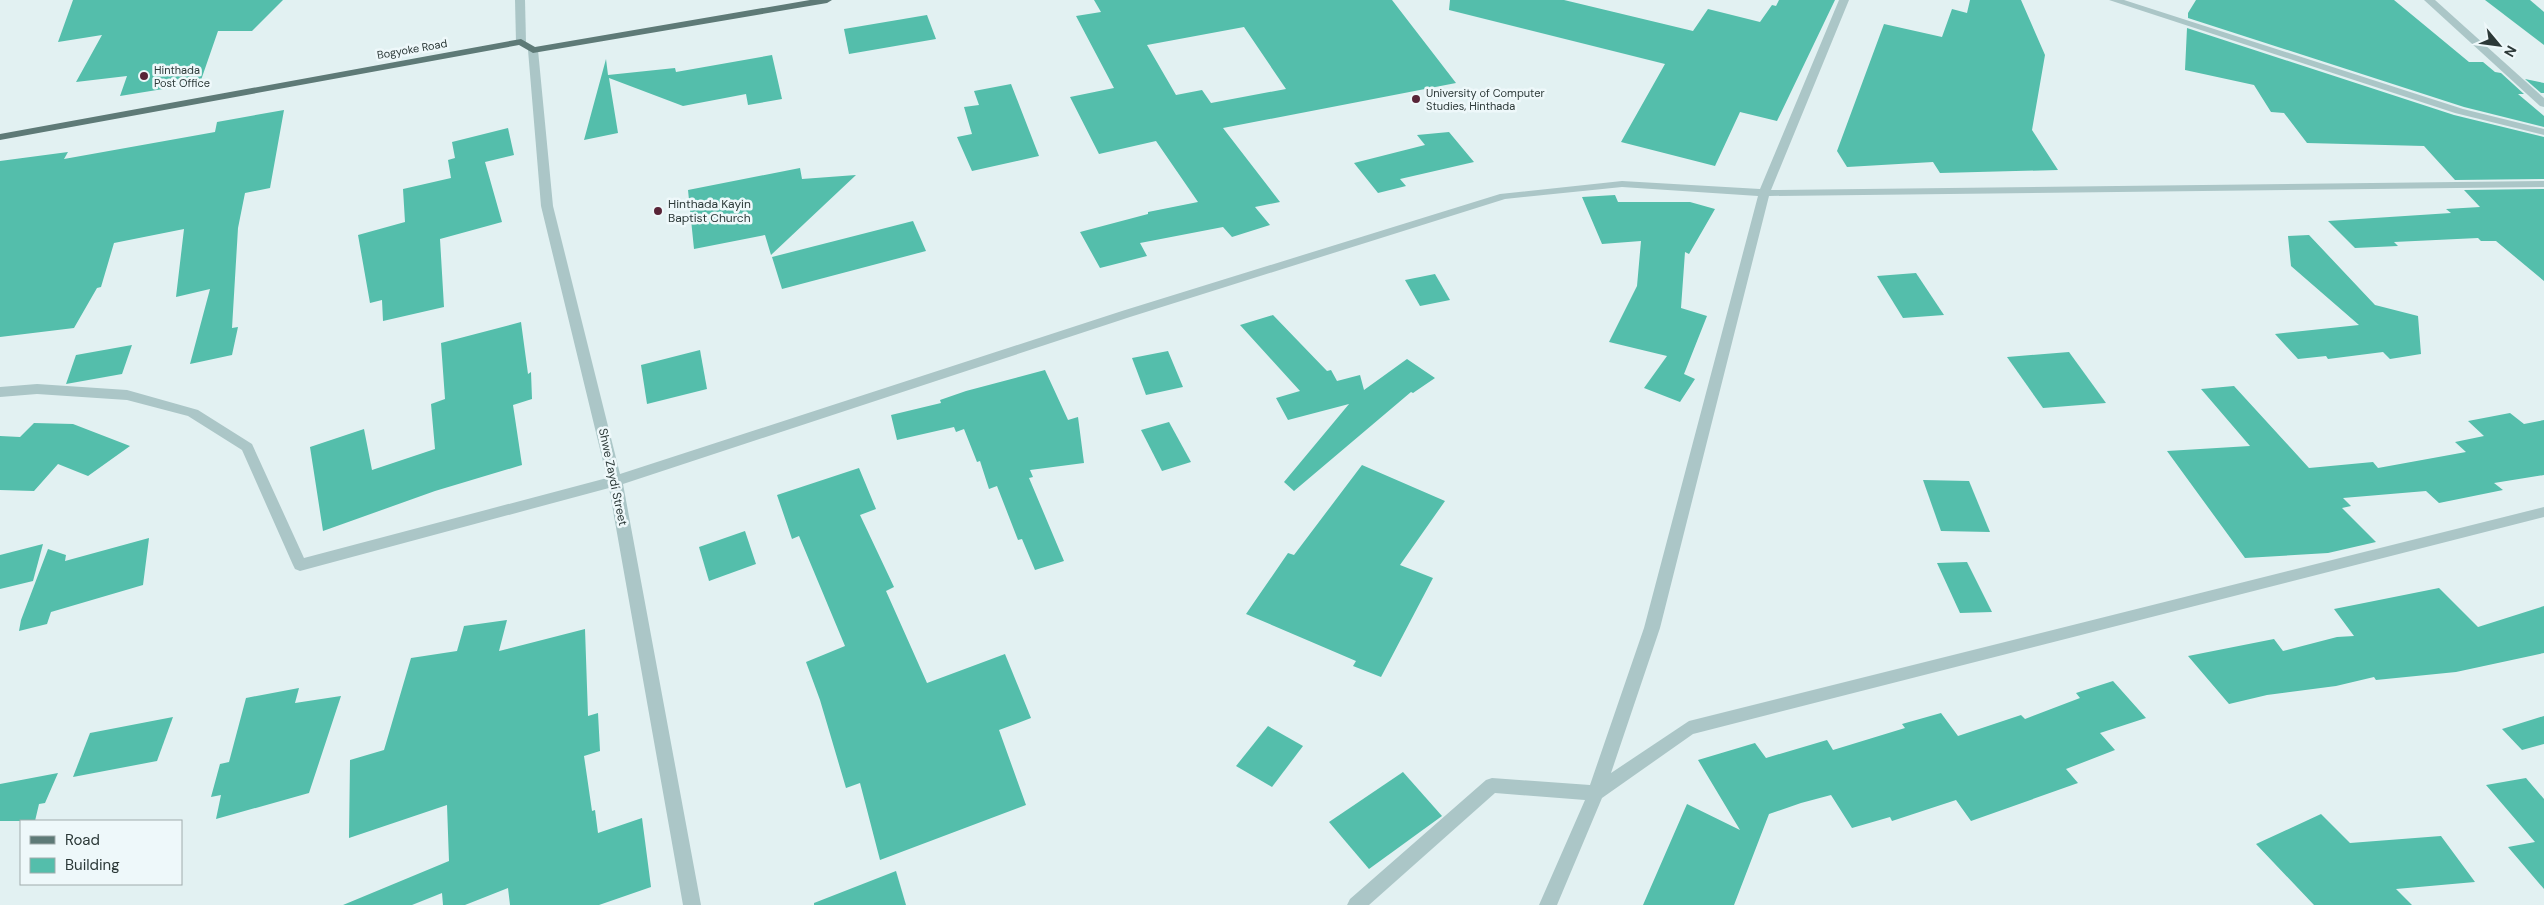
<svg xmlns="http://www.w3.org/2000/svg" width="2544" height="905" font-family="'DM Sans',sans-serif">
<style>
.building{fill:#54beab;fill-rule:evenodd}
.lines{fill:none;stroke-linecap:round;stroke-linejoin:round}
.minor{fill:#abc6c7;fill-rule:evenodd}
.primary{fill:#5e7a77;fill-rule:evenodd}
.poi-dot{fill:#582437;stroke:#eef8fa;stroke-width:2}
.labels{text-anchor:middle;stroke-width:5;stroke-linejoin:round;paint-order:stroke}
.far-street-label{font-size:11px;fill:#2c3938;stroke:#eef8fa}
.far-poi-label{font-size:11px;fill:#2c3938;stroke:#eef8fa;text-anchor:start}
.poi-label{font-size:12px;fill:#2c3938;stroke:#eef8fa;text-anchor:start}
.street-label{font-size:12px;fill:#2c3938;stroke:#eef8fa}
</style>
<rect width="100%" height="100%" fill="#e2f1f2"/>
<g class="building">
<path d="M 73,0 L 283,0 L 252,31 L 218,31 L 200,83 L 120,96 L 127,76 L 76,82 L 102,35 L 58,42 Z"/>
<path d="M 1094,0 L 1392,0 L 1456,83 L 1223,128 L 1280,202 L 1255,207 L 1270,225 L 1232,237 L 1223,227 L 1140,243 L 1147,256 L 1100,268 L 1080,232 L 1148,214 L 1148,212 L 1198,202 L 1156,141 L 1099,154 L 1070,97 L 1114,88 L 1076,16 L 1101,12 ZM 1244,27 L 1286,89 L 1211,103 L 1202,90 L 1176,95 L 1147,45 Z"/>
<path d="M 1450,0 L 1564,0 L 1693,31 L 1708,9 L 1760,22 L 1772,5 L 1776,6 L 1779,0 L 1835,0 L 1777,121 L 1740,112 L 1715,166 L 1621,142 L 1665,64 L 1449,10 Z"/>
<path d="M 1970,0 L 2021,0 L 2045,55 L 2032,130 L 2058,170 L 1940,173 L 1933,162 L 1847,167 L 1837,151 L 1884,24 L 1942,37 L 1952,9 L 1967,13 Z"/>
<path d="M 2196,0 L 2394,0 L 2469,62 L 2483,62 L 2495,72 L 2501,73 L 2524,94 L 2518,94 L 2544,116 L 2544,127 L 2464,107 L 2188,18 L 2188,13 Z"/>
<path d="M 2485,0 L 2530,0 L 2544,12 L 2544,45 Z"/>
<path d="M 927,15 L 936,39 L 849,54 L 844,29 Z"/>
<path d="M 2187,28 L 2454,115 L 2544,137 L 2544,179 L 2455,180 L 2424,146 L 2307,143 L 2284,113 L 2271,112 L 2254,85 L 2185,70 Z"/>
<path d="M 772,55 L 782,99 L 748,105 L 746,94 L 683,106 L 609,78 L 618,133 L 584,140 L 606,59 L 608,75 L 675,68 L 676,72 Z"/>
<path d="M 2525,79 L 2544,83 L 2544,93 L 2541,93 Z"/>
<path d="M 1011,84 L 1039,156 L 972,171 L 957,137 L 972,134 L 964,107 L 979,105 L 974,91 Z"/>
<path d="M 284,110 L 270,188 L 245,193 L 238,228 L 232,328 L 238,327 L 232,355 L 190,364 L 210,289 L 176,297 L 184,229 L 114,243 L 101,287 L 97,288 L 74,328 L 0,337 L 0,161 L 68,152 L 64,159 L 215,132 L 217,122 Z"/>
<path d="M 508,128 L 514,155 L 485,162 L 502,222 L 440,239 L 444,307 L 383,321 L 382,300 L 370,303 L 358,235 L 405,222 L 403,189 L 451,178 L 448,160 L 455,158 L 452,142 Z"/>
<path d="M 1449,132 L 1474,162 L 1400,179 L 1406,186 L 1378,193 L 1354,163 L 1425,145 L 1417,135 Z"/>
<path d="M 800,168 L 802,179 L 856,175 L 771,255 L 765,235 L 694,249 L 688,190 Z"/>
<path d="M 2544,189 L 2544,281 L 2496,241 L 2481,241 L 2478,238 L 2394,242 L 2398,246 L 2355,248 L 2328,221 L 2451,213 L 2446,209 L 2480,207 L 2464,190 Z"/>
<path d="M 1615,195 L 1618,202 L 1690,202 L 1715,209 L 1689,254 L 1685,252 L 1681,308 L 1707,316 L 1684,374 L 1695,379 L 1680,402 L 1644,388 L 1667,356 L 1609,342 L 1637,286 L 1641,241 L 1602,244 L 1582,197 Z"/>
<path d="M 913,221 L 926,251 L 782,289 L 772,257 Z"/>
<path d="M 2309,235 L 2375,305 L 2418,316 L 2421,354 L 2390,359 L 2383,352 L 2328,359 L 2326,356 L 2298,359 L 2275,334 L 2359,325 L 2291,266 L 2288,236 Z"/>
<path d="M 1916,273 L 1944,315 L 1903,318 L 1877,276 Z"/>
<path d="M 1435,274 L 1450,300 L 1420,306 L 1405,280 Z"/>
<path d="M 1273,315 L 1327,371 L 1331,370 L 1337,381 L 1360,375 L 1364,390 L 1407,359 L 1435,378 L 1413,393 L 1411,392 L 1294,491 L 1284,482 L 1349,404 L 1288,420 L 1276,398 L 1300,391 L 1240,325 Z"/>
<path d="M 521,322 L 528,374 L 531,372 L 532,399 L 513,405 L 522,465 L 435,491 L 323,531 L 310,447 L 364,429 L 372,470 L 435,449 L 431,404 L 445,399 L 441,343 Z"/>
<path d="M 132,345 L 122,374 L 66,384 L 76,355 Z"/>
<path d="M 700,350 L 707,389 L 647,404 L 641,365 Z"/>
<path d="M 1168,351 L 1183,387 L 1146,395 L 1132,358 Z"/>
<path d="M 2069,352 L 2106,403 L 2043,408 L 2007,357 Z"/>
<path d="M 1045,370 L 1068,420 L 1078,417 L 1084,463 L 1030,470 L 1033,477 L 1029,478 L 1064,561 L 1035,570 L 1022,539 L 1018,540 L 997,486 L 989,489 L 980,461 L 977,462 L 964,429 L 956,432 L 954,427 L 897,440 L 891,415 L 941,403 L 940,400 L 966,391 Z"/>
<path d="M 2234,386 L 2309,468 L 2373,462 L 2378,468 L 2466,452 L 2455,442 L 2484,436 L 2468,421 L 2510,413 L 2524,424 L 2544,420 L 2544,475 L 2494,483 L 2503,490 L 2439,503 L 2426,491 L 2343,498 L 2351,506 L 2342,508 L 2376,542 L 2328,553 L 2245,558 L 2167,451 L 2250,446 L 2201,389 Z"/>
<path d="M 1169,422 L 1191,462 L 1162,471 L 1141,430 Z"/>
<path d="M 34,423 L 73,424 L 130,446 L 88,476 L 58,464 L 34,491 L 0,490 L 0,436 L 20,437 Z"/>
<path d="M 1362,465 L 1445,501 L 1400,565 L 1433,578 L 1381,677 L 1353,666 L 1356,661 L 1246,614 L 1288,553 L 1294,555 Z"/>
<path d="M 859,468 L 876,509 L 860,515 L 894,587 L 886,591 L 927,683 L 1005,654 L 1031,718 L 999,730 L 1026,805 L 880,860 L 860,783 L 846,788 L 820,700 L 806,662 L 845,646 L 799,536 L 792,539 L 777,495 Z"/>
<path d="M 1923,480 L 1969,481 L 1990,532 L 1941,531 Z"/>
<path d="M 745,531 L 756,564 L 709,581 L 699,547 Z"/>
<path d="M 149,538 L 143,585 L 51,612 L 47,624 L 19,631 L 21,620 L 48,549 L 66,555 L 65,561 Z"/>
<path d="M 43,544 L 33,581 L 0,589 L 0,555 Z"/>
<path d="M 1967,562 L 1992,612 L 1960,613 L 1937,563 Z"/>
<path d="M 2439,588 L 2478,627 L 2544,606 L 2544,653 L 2456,672 L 2376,680 L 2374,677 L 2336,686 L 2267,695 L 2229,704 L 2188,656 L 2274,639 L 2283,651 L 2337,637 L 2354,636 L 2334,609 Z"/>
<path d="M 507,620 L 499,651 L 585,629 L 588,716 L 598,713 L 600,751 L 584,756 L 592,811 L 595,810 L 598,833 L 642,818 L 651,887 L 599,905 L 510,905 L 508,888 L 465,905 L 443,905 L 442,893 L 412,905 L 343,905 L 449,861 L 447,805 L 349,838 L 350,760 L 384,750 L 411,658 L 457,651 L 464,626 Z"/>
<path d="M 2113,681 L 2146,718 L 2100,733 L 2115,750 L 2066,769 L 2078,783 L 1971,821 L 1956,800 L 1892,821 L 1890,817 L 1852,828 L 1831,795 L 1801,803 L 1769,814 L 1734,905 L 1643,905 L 1687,804 L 1740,830 L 1698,760 L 1755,743 L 1766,758 L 1827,740 L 1833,750 L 1905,728 L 1902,724 L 1941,713 L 1958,736 L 2021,715 L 2025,719 L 2080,698 L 2076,693 Z"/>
<path d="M 299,688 L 295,703 L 341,696 L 309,793 L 216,819 L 221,795 L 211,797 L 220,764 L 229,762 L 246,698 Z"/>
<path d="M 2544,716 L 2544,744 L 2522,750 L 2502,729 Z"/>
<path d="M 173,717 L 157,761 L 73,777 L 90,733 Z"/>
<path d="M 1268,726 L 1303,746 L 1272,787 L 1236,766 Z"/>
<path d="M 1403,772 L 1442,816 L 1369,869 L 1329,822 Z"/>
<path d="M 58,773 L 45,803 L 39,804 L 35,821 L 0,821 L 0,784 Z"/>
<path d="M 2526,778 L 2544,799 L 2544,889 L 2508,847 L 2535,842 L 2486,785 Z"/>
<path d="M 2321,814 L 2350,843 L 2441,836 L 2475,882 L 2396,889 L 2412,905 L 2314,905 L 2256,844 Z"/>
<path d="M 896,871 L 906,905 L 814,905 L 814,903 Z"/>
</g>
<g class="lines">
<g class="minor">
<path d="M 515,0 L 525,0 L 526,42 L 521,45 L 516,42 Z"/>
<path d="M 1839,0 L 1849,0 L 1771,190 L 2544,181 L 2544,187 L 1769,196 L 1660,628 L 1611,773 L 1689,721 L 2544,507 L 2544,517 L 1693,734 L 1602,798 L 1557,905 L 1539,905 L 1585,800 L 1495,793 L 1369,905 L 1347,905 L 1350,899 L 1486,780 L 1492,778 L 1590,785 L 1644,628 L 1758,196 L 1622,187 L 1505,199 L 1130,317 L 623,484 L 701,905 L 683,905 L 609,488 L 300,571 L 295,569 L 293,565 L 242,450 L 188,416 L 127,400 L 37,394 L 0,397 L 0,387 L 37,384 L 127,390 L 198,410 L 252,444 L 304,558 L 607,478 L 541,206 L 528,50 L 533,47 L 538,50 L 553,206 L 620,474 L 1122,311 L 1500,194 L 1622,181 L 1760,189 Z"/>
<path d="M 2109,0 L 2124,0 L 2463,109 L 2544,129 L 2544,135 L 2455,113 Z"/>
<path d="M 2424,0 L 2435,0 L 2544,98 L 2544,107 L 2540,106 Z"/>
</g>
<path class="primary" d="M 810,0 L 832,0 L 827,3 L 533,53 L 519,45 L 0,140 L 0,134 L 521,39 L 535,47 Z"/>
</g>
<g class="poi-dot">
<circle cx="144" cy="76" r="5"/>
<circle cx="1416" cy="99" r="5"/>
<circle cx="658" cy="211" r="5"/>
</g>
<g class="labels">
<g class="far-street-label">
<text transform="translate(412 49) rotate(-10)" y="4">Bogyoke Road</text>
</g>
<g class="far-poi-label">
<text x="154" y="74">Hinthada<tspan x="154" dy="13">Post Office</tspan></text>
<text x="1426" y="97">University of Computer<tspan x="1426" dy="13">Studies, Hinthada</tspan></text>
</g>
<g class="poi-label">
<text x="668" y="208">Hinthada Kayin<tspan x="668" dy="14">Baptist Church</tspan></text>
</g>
<g class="street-label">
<text transform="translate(613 477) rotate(78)" y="4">Shwe Zaydi Street</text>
</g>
</g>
<rect x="20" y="820" width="162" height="65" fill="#eef8fa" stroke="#a0acac"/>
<rect x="30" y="836" width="25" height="8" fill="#5e7a77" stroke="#a0acac"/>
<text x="65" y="845" font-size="15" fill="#2c3938">Road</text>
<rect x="30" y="858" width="25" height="15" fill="#54beab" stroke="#a0acac"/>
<text x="65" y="870" font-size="15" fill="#2c3938">Building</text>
<g transform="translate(2499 45) rotate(119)" stroke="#eef8fa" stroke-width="4" paint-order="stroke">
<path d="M0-4L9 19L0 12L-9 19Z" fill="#2c3938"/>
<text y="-8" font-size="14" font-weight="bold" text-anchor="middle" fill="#2c3938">N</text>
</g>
</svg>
